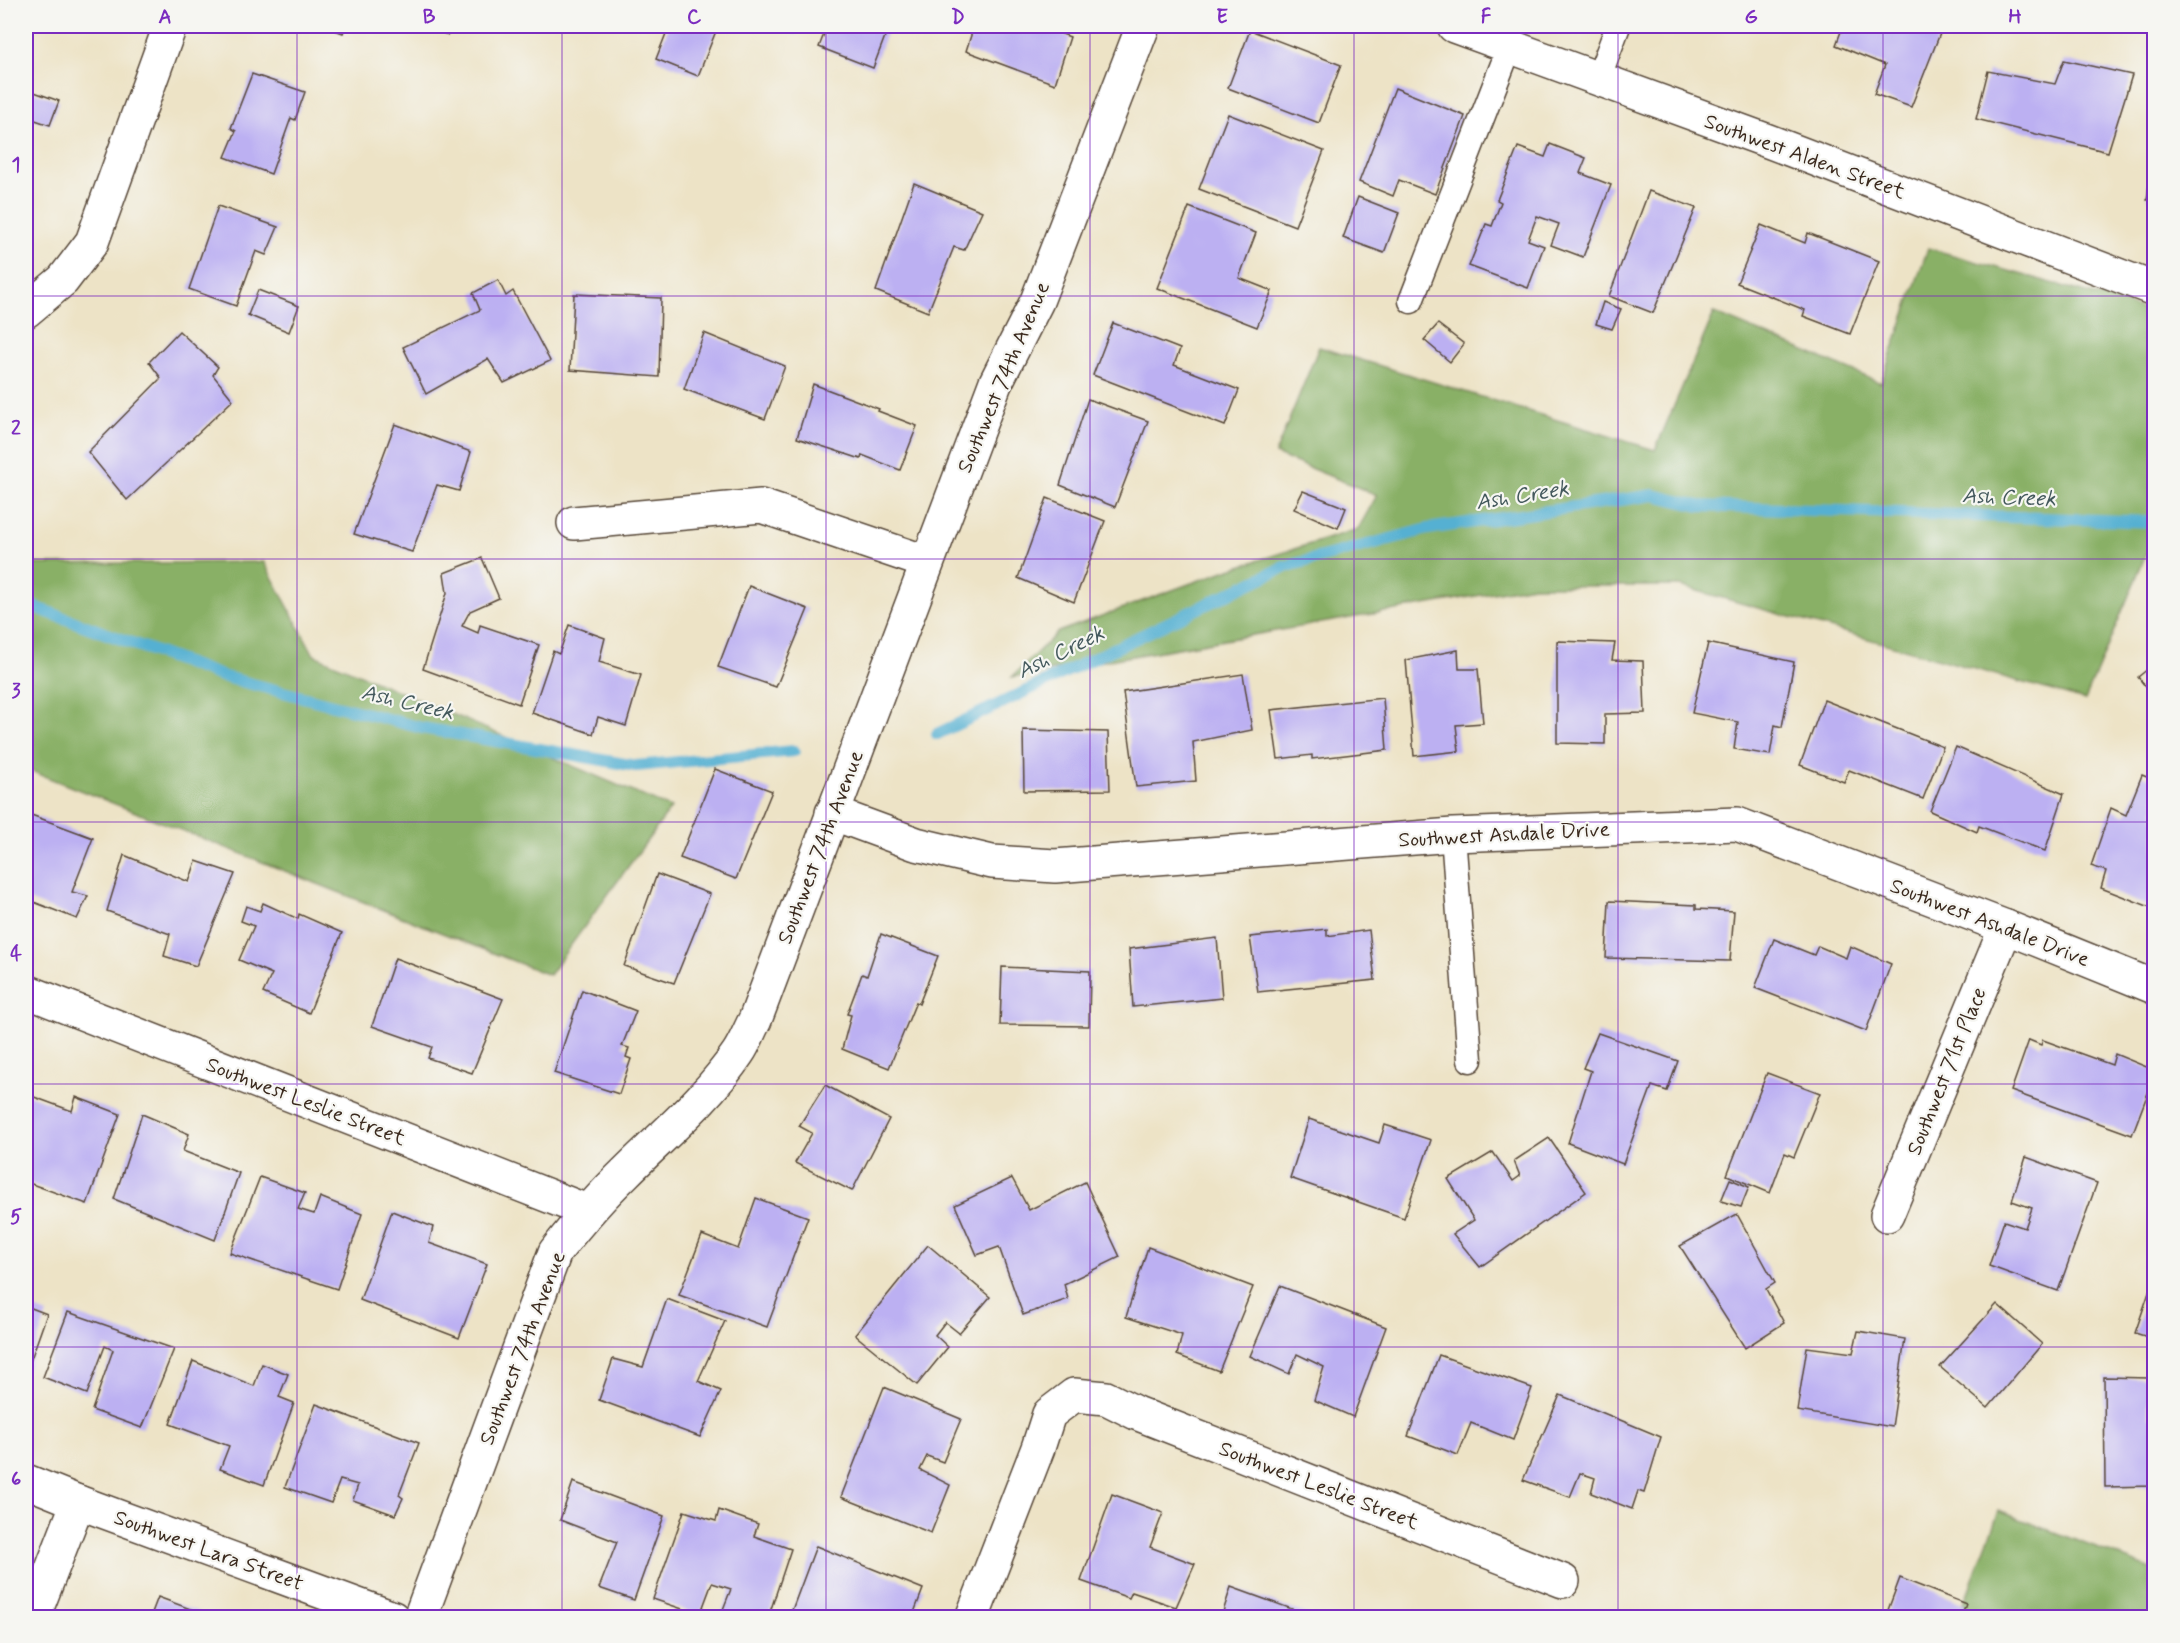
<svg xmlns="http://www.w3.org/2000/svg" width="2180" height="1643" font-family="Mynerve,sans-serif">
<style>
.forest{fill:#89b066;stroke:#626d42;stroke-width:1.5}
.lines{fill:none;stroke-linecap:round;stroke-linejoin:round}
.stream{stroke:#55b0d2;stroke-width:12}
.building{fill:#bcb0f2}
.service-casing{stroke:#564637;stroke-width:27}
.minor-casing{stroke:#564637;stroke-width:36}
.service{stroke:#fff;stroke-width:24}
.minor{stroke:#fff;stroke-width:33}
.grid{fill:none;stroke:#7b2cbf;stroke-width:1.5;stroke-opacity:0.55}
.labels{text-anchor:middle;stroke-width:4.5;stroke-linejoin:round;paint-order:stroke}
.street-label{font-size:21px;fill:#3b2a1e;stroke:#f6f6f2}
.water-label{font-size:22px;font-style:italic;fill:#44595d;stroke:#f6f6f2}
.neatline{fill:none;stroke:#7b2cbf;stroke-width:2}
.grid-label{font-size:20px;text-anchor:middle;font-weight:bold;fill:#7b2cbf}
</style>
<rect width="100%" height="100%" fill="#f6f6f2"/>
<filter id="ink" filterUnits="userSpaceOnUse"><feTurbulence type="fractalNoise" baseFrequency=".0167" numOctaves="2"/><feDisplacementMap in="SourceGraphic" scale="12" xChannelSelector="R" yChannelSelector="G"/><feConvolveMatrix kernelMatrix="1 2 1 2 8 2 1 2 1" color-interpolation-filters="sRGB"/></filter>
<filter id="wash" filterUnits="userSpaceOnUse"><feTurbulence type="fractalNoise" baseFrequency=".008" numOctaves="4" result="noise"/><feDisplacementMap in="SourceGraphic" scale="24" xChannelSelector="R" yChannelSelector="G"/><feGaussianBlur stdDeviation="1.35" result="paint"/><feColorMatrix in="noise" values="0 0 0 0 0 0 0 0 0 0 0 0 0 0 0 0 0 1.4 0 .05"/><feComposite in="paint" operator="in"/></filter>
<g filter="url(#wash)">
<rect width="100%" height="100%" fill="#ede3c6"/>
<g class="forest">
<path d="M 1928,248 L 2154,312 L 2154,535 L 2085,700 L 1680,586 L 1533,586 L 1012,677 L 1058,632 L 1227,570 L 1358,529 L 1377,495 L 1275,454 L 1319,347 L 1655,450 L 1714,313 L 1881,383 Z"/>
<path d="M 264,562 L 314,655 L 671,808 L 549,975 L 26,769 L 26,564 Z"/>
<path d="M 1999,1511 L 2154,1570 L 2153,1617 L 1959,1616 Z"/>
</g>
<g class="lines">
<g class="stream">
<path d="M 26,604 L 221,676 L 422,728 L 636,766 L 794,751"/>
<path d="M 937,734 L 1284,567 L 1428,529 L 1654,495 L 1699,506 L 2154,522"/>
</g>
</g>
<g id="blocks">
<g class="building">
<path d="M 324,26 L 346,26 L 343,33 Z"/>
<path d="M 423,26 L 451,26 L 448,35 Z"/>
<path d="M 669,26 L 718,26 L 698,76 L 656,59 Z"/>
<path d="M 772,26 L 800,26 L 796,35 Z"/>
<path d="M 827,26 L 889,26 L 873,68 L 819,47 Z"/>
<path d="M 974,26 L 1041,26 L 1070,37 L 1055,84 L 966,51 Z"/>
<path d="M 1843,26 L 1943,26 L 1911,107 L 1874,94 L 1885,65 L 1836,45 Z"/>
<path d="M 1250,30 L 1341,65 L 1319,123 L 1228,88 Z"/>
<path d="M 2064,60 L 2132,75 L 2108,152 L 1976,119 L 1988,71 L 2055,84 Z"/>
<path d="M 252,74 L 305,92 L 295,120 L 291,118 L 271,174 L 225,157 L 236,131 L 231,128 Z"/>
<path d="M 1395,88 L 1465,116 L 1435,194 L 1399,180 L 1393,196 L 1359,182 Z"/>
<path d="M 26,89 L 59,101 L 50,125 L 26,117 Z"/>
<path d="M 1228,114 L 1324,151 L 1295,226 L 1199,189 Z"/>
<path d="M 1550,144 L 1586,158 L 1580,173 L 1611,185 L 1583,257 L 1551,245 L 1559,224 L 1537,216 L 1528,240 L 1544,246 L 1528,288 L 1469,266 L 1486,224 L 1492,226 L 1501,202 L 1497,200 L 1518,147 L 1545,157 Z"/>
<path d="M 2153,152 L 2154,200 L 2147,200 Z"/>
<path d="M 914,183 L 982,211 L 964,250 L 954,247 L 928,312 L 876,291 Z"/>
<path d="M 1649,191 L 1696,208 L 1653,313 L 1609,296 Z"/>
<path d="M 1358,197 L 1399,213 L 1384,253 L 1343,238 Z"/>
<path d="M 218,206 L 278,227 L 266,255 L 256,251 L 236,306 L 189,289 Z"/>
<path d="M 1189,207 L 1256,233 L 1239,278 L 1272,291 L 1257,327 L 1157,288 Z"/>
<path d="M 1761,225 L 1805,243 L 1808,233 L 1879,261 L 1850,334 L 1803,316 L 1805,310 L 1737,283 Z"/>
<path d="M 498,280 L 506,296 L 513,291 L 550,361 L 504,383 L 488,359 L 426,394 L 403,347 L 480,310 L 473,293 Z"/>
<path d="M 258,290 L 299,306 L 289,332 L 248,315 Z"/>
<path d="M 574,294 L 661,298 L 659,377 L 570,370 Z"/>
<path d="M 1603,302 L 1621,309 L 1612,329 L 1596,324 Z"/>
<path d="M 1113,323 L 1180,349 L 1174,365 L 1239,390 L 1225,426 L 1093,375 Z"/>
<path d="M 1438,324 L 1464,344 L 1450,362 L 1424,340 Z"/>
<path d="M 179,331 L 218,367 L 213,375 L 233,400 L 127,500 L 88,452 L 161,378 L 149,362 Z"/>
<path d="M 704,333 L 785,366 L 765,419 L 684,389 Z"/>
<path d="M 813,384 L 879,409 L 878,411 L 917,426 L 900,470 L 862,455 L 861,459 L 797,438 Z"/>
<path d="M 1088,399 L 1148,421 L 1115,507 L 1060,485 Z"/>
<path d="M 395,424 L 471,452 L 459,491 L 437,485 L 412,552 L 354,534 Z"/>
<path d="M 1303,491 L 1346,508 L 1338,528 L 1294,509 Z"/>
<path d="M 1047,498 L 1105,521 L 1074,602 L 1018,578 Z"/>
<path d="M 482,558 L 499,598 L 470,611 L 462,626 L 478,633 L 480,625 L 539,645 L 519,704 L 423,669 L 447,593 L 444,573 Z"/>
<path d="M 749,586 L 808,609 L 776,687 L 718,667 Z"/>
<path d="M 569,625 L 605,638 L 599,662 L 641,675 L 626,726 L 598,717 L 593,734 L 532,713 L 553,651 L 559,654 Z"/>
<path d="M 1557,641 L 1615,643 L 1612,660 L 1643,661 L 1645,713 L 1605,714 L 1605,744 L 1557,743 Z"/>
<path d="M 1708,643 L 1794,662 L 1782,727 L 1775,725 L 1770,755 L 1734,749 L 1738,722 L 1692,713 Z"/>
<path d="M 1458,650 L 1459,669 L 1478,669 L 1483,723 L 1456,725 L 1459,751 L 1414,756 L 1406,660 Z"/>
<path d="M 2154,664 L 2154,697 L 2138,677 Z"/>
<path d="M 1243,674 L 1252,730 L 1193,742 L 1196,781 L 1136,787 L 1123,692 Z"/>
<path d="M 1383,698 L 1387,750 L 1312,759 L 1312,755 L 1278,759 L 1271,710 Z"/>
<path d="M 1824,700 L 1943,747 L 1923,799 L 1849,770 L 1844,782 L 1800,765 Z"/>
<path d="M 1023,730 L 1108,732 L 1110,790 L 1024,791 Z"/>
<path d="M 1956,747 L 2064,794 L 2045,851 L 1979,826 L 1977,832 L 1930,811 Z"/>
<path d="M 715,769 L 772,791 L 736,879 L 680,858 Z"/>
<path d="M 2142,775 L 2154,780 L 2154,894 L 2150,907 L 2101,888 L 2106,871 L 2091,866 L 2111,808 L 2126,815 Z"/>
<path d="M 26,813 L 93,838 L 72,892 L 88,896 L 77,919 L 26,899 L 26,887 L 29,880 L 26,879 Z"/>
<path d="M 124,855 L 189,882 L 196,861 L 235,874 L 196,966 L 164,956 L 170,934 L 107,911 Z"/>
<path d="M 657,874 L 710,894 L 674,983 L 624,966 Z"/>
<path d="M 1609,901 L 1696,905 L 1696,909 L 1734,911 L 1730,961 L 1606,958 Z"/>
<path d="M 263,903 L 298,919 L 299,914 L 342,933 L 309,1013 L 263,993 L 272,974 L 239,960 L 254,926 L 241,921 L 246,906 L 260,911 Z"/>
<path d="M 1327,929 L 1327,936 L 1369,930 L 1375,980 L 1258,992 L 1250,937 Z"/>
<path d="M 881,934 L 938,956 L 919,1004 L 916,1002 L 889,1068 L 842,1049 L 851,1015 L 847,1014 L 862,974 L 867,976 Z"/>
<path d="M 1217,938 L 1222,998 L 1133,1007 L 1129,949 Z"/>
<path d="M 1774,939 L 1814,955 L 1818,946 L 1846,958 L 1850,946 L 1891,964 L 1866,1031 L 1755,988 Z"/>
<path d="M 395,958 L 503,999 L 472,1073 L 428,1058 L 432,1047 L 372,1026 Z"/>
<path d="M 1002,967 L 1090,971 L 1089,1026 L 1000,1025 Z"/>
<path d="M 582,990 L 636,1011 L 622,1046 L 629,1048 L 626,1057 L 631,1059 L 619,1094 L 554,1073 Z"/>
<path d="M 1598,1033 L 1678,1061 L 1667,1091 L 1652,1086 L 1623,1164 L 1568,1143 L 1591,1071 L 1583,1068 Z"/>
<path d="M 2029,1040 L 2041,1045 L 2043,1040 L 2112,1065 L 2115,1054 L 2154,1070 L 2154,1077 L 2132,1135 L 2011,1091 Z"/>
<path d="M 1767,1073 L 1820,1093 L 1794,1157 L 1785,1153 L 1770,1193 L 1727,1175 Z"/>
<path d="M 825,1085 L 889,1119 L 852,1191 L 795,1163 L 812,1133 L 799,1126 Z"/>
<path d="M 26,1094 L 72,1111 L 76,1097 L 120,1114 L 87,1204 L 26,1182 Z"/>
<path d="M 142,1114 L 189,1134 L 183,1151 L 239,1173 L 215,1240 L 114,1199 Z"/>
<path d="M 1309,1119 L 1379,1143 L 1385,1125 L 1431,1140 L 1404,1218 L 1290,1178 Z"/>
<path d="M 1549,1138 L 1586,1192 L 1480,1267 L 1453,1234 L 1474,1220 L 1448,1179 L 1493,1152 L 1513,1181 L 1520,1176 L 1514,1161 Z"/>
<path d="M 2026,1157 L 2097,1183 L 2058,1291 L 1989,1266 L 2004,1221 L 2025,1228 L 2032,1208 L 2012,1201 Z"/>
<path d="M 260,1177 L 305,1193 L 298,1209 L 314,1214 L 320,1197 L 362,1214 L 337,1289 L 230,1253 Z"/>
<path d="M 1012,1178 L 1029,1210 L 1085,1182 L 1120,1257 L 1064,1284 L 1068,1299 L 1023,1315 L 999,1247 L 977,1255 L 955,1205 Z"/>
<path d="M 1730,1179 L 1749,1187 L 1741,1207 L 1721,1201 Z"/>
<path d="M 756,1198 L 808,1217 L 767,1327 L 679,1295 L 702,1235 L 738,1249 Z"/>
<path d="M 392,1211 L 433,1227 L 429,1243 L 487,1264 L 459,1338 L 360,1300 Z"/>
<path d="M 1737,1214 L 1775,1283 L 1766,1289 L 1784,1323 L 1745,1348 L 1680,1246 Z"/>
<path d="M 928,1245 L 990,1297 L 959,1333 L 945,1322 L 935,1335 L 948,1347 L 917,1385 L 855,1335 Z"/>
<path d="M 1148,1247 L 1253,1287 L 1219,1371 L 1177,1355 L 1182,1335 L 1126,1317 Z"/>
<path d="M 2154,1278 L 2154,1339 L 2135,1333 Z"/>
<path d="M 1280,1286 L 1386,1327 L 1353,1417 L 1314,1400 L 1324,1367 L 1297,1354 L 1289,1374 L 1250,1356 Z"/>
<path d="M 667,1299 L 725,1321 L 698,1381 L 721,1391 L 700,1437 L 599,1400 L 613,1359 L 643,1367 Z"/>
<path d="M 1997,1304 L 2042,1344 L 1988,1408 L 1940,1367 Z"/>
<path d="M 26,1306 L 47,1314 L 26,1373 Z"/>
<path d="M 68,1312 L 174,1349 L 142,1428 L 92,1410 L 113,1350 L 105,1346 L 87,1394 L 43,1377 Z"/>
<path d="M 1858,1331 L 1905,1339 L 1892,1427 L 1797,1411 L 1807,1347 L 1853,1353 Z"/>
<path d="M 1439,1355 L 1532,1388 L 1513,1440 L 1471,1423 L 1458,1455 L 1408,1436 Z"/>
<path d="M 193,1361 L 254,1386 L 262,1364 L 288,1374 L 279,1397 L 294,1403 L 264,1485 L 220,1469 L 229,1446 L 170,1424 Z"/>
<path d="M 2104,1377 L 2149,1378 L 2149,1418 L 2154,1418 L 2154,1486 L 2105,1487 Z"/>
<path d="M 884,1387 L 961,1419 L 943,1462 L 927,1456 L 920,1470 L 950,1485 L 931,1533 L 841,1497 Z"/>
<path d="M 1560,1395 L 1661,1437 L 1644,1493 L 1638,1491 L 1632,1509 L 1591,1493 L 1595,1478 L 1580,1473 L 1570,1497 L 1523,1480 Z"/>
<path d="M 316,1404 L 419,1443 L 399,1495 L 403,1498 L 395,1515 L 353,1500 L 358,1485 L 340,1480 L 331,1503 L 285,1487 Z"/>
<path d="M 573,1482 L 664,1516 L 634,1600 L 599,1588 L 617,1542 L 560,1520 Z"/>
<path d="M 1112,1494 L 1163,1513 L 1150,1547 L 1195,1564 L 1176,1607 L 1132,1592 L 1129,1598 L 1081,1581 Z"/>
<path d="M 719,1510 L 758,1524 L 754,1536 L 791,1549 L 768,1618 L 738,1618 L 722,1612 L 731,1589 L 712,1583 L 700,1615 L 653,1599 L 684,1511 L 716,1521 Z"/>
<path d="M 816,1546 L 923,1589 L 912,1618 L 789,1618 Z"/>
<path d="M 1900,1578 L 1966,1604 L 1961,1618 L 1885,1618 Z"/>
<path d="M 1231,1587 L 1314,1617 L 1314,1618 L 1221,1618 Z"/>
<path d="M 158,1597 L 212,1617 L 212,1618 L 150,1618 Z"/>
<path d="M 1409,1612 L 1424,1617 L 1424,1618 L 1407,1618 Z"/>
</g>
</g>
</g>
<g filter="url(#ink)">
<use href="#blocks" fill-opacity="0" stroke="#564637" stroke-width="1.5"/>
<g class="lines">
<g class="service-casing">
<g id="service">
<path d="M 1598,79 L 1618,26"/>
<path d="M 1411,301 L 1510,46"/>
<path d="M 1453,835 L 1470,1060"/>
</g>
</g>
<g class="minor-casing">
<g id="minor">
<path d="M 1454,26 L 1768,141 L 2154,289"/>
<path d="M 26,311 L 63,280 L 92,242 L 170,26"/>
<path d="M 574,523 L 761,506 L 926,562"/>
<path d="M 832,813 L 916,844 L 992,862 L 1055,866 L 1453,835 L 1737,824 L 2006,927 L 2154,987"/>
<path d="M 26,991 L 587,1211"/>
<path d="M 1887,1215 L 2006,927"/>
<path d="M 26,1481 L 78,1502 L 393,1618"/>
<path d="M 33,1618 L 78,1502"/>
<path d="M 420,1618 L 555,1252 C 577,1224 599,1198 625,1173 C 664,1134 707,1099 738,1053 C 745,1043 749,1031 755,1020 L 995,384 L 1037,301 L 1143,26"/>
<path d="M 972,1618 L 1038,1448 L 1049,1414 L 1074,1395 L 1106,1398 L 1136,1413 L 1563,1581"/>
</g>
</g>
<use href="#service" class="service"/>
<use href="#minor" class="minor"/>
</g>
</g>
<path class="grid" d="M 297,26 L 297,1618M 562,26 L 562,1618M 826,26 L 826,1618M 1090,26 L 1090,1618M 1354,26 L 1354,1618M 1618,26 L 1618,1618M 1883,26 L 1883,1618M 26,296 L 2154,296M 26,559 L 2154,559M 26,822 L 2154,822M 26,1084 L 2154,1084M 26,1347 L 2154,1347"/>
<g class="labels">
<g class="street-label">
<text transform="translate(1805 156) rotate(20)" y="7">Southwest Alden Street</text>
<text transform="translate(1003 377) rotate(-67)" y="7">Southwest 74th Avenue</text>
<text transform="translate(1504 834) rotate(-3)" y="7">Southwest Ashdale Drive</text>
<text transform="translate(820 847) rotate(-69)" y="7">Southwest 74th Avenue</text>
<text transform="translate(1990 922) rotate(21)" y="7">Southwest Ashdale Drive</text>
<text transform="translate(1946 1071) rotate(-68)" y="7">Southwest 71st Place</text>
<text transform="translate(306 1101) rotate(21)" y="7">Southwest Leslie Street</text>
<text transform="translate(522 1348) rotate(-69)" y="7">Southwest 74th Avenue</text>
<text transform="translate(1319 1485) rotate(21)" y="7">Southwest Leslie Street</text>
<text transform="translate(209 1550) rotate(20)" y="7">Southwest Lara Street</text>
</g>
<g class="water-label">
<text transform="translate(1522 494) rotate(-9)" y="8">Ash Creek</text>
<text transform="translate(2009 496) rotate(2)" y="8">Ash Creek</text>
<text transform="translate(1060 651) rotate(-26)" y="8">Ash Creek</text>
<text transform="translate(408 701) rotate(13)" y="8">Ash Creek</text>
</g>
</g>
<rect width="2180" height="1643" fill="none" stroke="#f6f6f2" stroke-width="66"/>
<rect x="33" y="33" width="2114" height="1577" class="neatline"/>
<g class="grid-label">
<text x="165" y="23">A</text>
<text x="429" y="23">B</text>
<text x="694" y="23">C</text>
<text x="958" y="23">D</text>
<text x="1222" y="23">E</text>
<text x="1486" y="23">F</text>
<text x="1751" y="23">G</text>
<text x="2015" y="23">H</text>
<text x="16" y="171">1</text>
<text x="16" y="434">2</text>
<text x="16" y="697">3</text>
<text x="16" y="960">4</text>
<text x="16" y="1223">5</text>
<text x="16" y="1485">6</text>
</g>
</svg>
